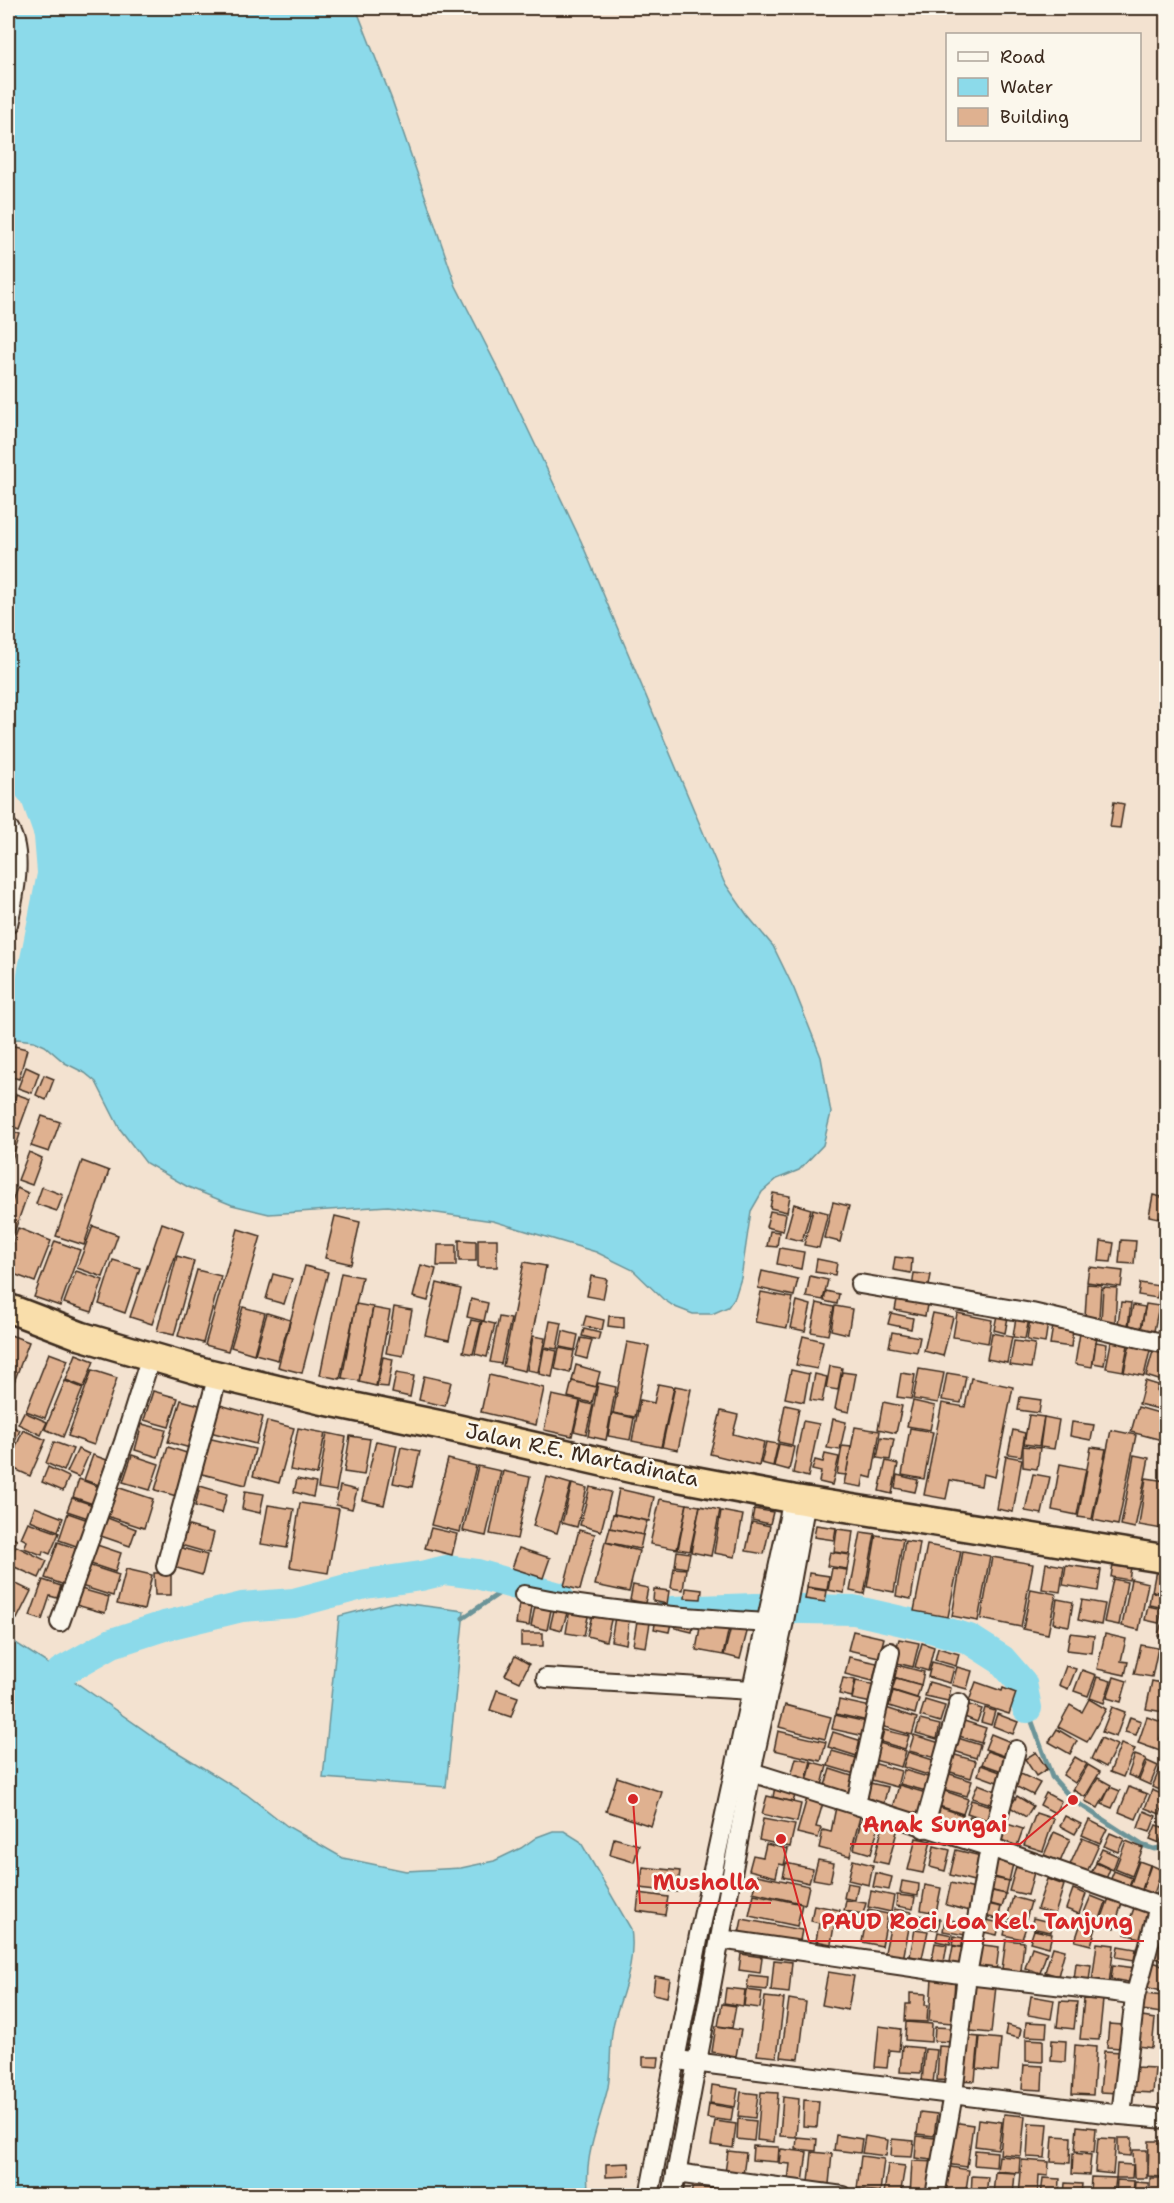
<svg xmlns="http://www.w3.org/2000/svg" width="1174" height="2203" font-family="'Shantell Sans',sans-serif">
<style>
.water{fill:#8cdaea;stroke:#6c9498;stroke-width:1.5}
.pier{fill:#f3e2d0}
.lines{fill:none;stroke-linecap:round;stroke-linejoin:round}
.stream{stroke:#6c9498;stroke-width:5}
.river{stroke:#8cdaea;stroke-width:30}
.building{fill:#dfb190;stroke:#3b2a1e;stroke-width:1.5}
.minor-casing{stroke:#3b2a1e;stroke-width:22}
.highway-casing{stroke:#3b2a1e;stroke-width:32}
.minor{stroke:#fbf7ec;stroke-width:18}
.highway{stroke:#f9deab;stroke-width:27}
.labels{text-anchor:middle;stroke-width:5;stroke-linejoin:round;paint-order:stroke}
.street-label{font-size:21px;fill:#3b2a1e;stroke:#fbf7ec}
.leader{fill:none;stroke:#d62828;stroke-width:2}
.callout-dot{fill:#d62828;stroke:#fbf7ec;stroke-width:2}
.callout-label{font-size:22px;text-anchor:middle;font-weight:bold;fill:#d62828;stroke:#fbf7ec;stroke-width:5;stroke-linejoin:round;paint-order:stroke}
</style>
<rect width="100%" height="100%" fill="#f3e2d0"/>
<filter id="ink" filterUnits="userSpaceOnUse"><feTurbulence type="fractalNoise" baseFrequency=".0167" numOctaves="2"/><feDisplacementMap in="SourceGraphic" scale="12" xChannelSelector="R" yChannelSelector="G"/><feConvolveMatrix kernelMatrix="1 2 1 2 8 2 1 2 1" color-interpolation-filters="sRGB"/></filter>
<g filter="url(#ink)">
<g class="water">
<path d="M 8,8 L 356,8 L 392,100 L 456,286 L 514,400 L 581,541 L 724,882 L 747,915 L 773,946 L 794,989 L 821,1057 L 831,1113 L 823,1145 L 799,1170 L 777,1179 L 762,1192 L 751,1211 L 741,1278 L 735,1297 L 728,1307 L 712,1314 L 693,1314 L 675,1307 L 663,1299 L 633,1270 L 596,1252 L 493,1221 L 388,1206 L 269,1214 L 232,1205 L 188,1187 L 146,1163 L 120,1129 L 96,1082 L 85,1073 L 65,1063 L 45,1046 L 34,1041 L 17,1039 L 8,1043 Z"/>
<path d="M 394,1602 L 464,1611 L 446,1787 L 323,1778 L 339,1616 Z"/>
<path d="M 8,1638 L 61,1672 L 164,1744 L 246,1794 L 287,1826 L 343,1858 L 406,1871 L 461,1868 L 494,1861 L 521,1848 L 537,1837 L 553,1831 L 564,1831 L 580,1841 L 631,1929 C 636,1960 624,1989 615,2018 C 608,2041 612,2065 608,2087 C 600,2123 582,2158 589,2195 L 8,2195 Z"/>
</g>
<path class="pier" d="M 8,786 L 22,803 L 34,837 L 37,873 L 8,1018 Z"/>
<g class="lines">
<g class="stream">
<path d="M 463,1618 L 513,1584"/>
<path d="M 1027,1708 L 1052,1777 L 1073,1800 L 1142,1845 L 1154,1849 L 1166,1847"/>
</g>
<g class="river">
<path d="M 672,1611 L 755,1608 L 854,1610 L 928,1627 L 969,1639 L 1002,1660 L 1022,1683 L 1027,1708"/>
<path d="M 61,1672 L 112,1643 L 164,1626 L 242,1607 L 294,1603 L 365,1584 L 421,1576 L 446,1570 L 477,1574 L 559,1597"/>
</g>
</g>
<g class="building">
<path d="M 1114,802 L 1124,804 L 1120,828 L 1110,827 Z"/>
<path d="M 10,1045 L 27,1049 L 19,1079 L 8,1076 L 8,1056 Z"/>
<path d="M 26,1067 L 39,1073 L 32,1093 L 18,1088 Z"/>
<path d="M 44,1075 L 54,1079 L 46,1100 L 36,1095 Z"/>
<path d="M 16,1094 L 30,1099 L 19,1129 L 8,1125 Z"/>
<path d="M 42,1116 L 60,1122 L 49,1152 L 31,1146 Z"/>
<path d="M 8,1130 L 20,1134 L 12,1159 L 8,1157 Z"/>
<path d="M 29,1152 L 42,1158 L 32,1185 L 18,1180 Z"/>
<path d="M 82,1161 L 109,1171 L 84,1245 L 56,1236 Z"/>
<path d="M 42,1187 L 63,1195 L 57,1211 L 36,1204 Z"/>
<path d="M 17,1188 L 28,1193 L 11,1241 L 8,1240 L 8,1213 Z"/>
<path d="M 773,1193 L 790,1196 L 787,1212 L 770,1208 Z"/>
<path d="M 1153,1195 L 1166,1198 L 1164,1219 L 1149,1216 Z"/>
<path d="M 833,1202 L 849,1206 L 840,1242 L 824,1238 Z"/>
<path d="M 794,1204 L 811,1209 L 802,1241 L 785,1237 Z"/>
<path d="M 813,1209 L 828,1213 L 819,1248 L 804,1245 Z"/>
<path d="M 770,1211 L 786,1214 L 783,1231 L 766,1227 Z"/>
<path d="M 335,1216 L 360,1222 L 351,1264 L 325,1258 Z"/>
<path d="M 162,1223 L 184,1231 L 152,1324 L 130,1317 Z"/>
<path d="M 93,1226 L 118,1235 L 103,1277 L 77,1268 Z"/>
<path d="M 18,1228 L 51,1241 L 35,1282 L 8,1272 L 8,1256 Z"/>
<path d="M 238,1229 L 261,1236 L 228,1351 L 205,1345 Z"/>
<path d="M 770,1231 L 779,1232 L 777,1247 L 767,1246 Z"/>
<rect x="478" y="1239" width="19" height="28"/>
<path d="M 459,1240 L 476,1241 L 476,1261 L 459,1261 Z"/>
<path d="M 1121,1240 L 1136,1241 L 1134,1264 L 1119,1263 Z"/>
<path d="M 55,1241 L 80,1250 L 60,1306 L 34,1297 Z"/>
<path d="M 1101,1241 L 1114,1243 L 1111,1262 L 1099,1261 Z"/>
<path d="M 438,1245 L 456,1245 L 456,1266 L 437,1266 Z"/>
<path d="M 780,1248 L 804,1252 L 801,1269 L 777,1264 Z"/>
<path d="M 1162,1249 L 1166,1249 L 1166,1270 L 1160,1270 Z"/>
<path d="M 177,1256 L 194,1261 L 174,1335 L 157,1331 Z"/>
<path d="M 895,1257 L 912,1259 L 911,1273 L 893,1270 Z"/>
<path d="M 817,1259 L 837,1263 L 835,1275 L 815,1272 Z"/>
<path d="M 113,1260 L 140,1268 L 125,1313 L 99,1304 Z"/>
<path d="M 524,1262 L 546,1266 L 525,1371 L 503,1366 Z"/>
<path d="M 421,1265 L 436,1269 L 428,1301 L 413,1297 Z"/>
<path d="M 305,1266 L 328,1272 L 302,1373 L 278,1367 Z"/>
<path d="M 1089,1267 L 1123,1271 L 1121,1287 L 1087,1282 Z"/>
<path d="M 197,1270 L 221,1276 L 203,1343 L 178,1336 Z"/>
<path d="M 76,1271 L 103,1280 L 92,1312 L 64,1303 Z"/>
<path d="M 762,1271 L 798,1279 L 794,1296 L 758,1288 Z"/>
<path d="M 341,1273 L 362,1277 L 340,1379 L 320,1375 Z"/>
<path d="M 914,1273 L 931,1275 L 928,1291 L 912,1289 Z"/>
<path d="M 273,1274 L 292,1279 L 284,1304 L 266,1299 Z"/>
<path d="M 591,1276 L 607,1279 L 603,1299 L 587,1296 Z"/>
<path d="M 810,1276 L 828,1280 L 823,1300 L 806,1297 Z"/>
<path d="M 437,1283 L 461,1289 L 449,1340 L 425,1335 Z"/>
<path d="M 1140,1283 L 1159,1286 L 1157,1298 L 1138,1295 Z"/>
<path d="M 1087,1284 L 1101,1285 L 1099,1318 L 1085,1317 Z"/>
<path d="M 1103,1287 L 1117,1288 L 1115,1322 L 1101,1321 Z"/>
<path d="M 826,1291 L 839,1294 L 837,1304 L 824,1301 Z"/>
<path d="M 761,1292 L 793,1298 L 787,1328 L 755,1322 Z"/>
<path d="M 898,1294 L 928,1300 L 925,1316 L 895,1310 Z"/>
<path d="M 471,1299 L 488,1303 L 484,1321 L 467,1317 Z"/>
<path d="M 797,1301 L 811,1305 L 805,1331 L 791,1328 Z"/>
<path d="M 1121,1302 L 1131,1303 L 1128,1326 L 1118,1324 Z"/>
<path d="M 817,1303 L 834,1307 L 828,1335 L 811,1332 Z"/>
<path d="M 356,1304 L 373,1307 L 359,1381 L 342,1378 Z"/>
<path d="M 1146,1304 L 1159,1306 L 1154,1331 L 1141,1329 Z"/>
<path d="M 1133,1305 L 1145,1307 L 1141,1328 L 1129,1325 Z"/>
<path d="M 1166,1305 L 1166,1332 L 1159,1330 Z"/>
<path d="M 835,1306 L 852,1309 L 848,1334 L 831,1330 Z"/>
<path d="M 243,1307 L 265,1313 L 254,1354 L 231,1347 Z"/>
<path d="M 394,1307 L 412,1310 L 403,1356 L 386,1353 Z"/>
<path d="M 373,1308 L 390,1311 L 376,1386 L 359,1382 Z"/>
<path d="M 267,1313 L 290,1320 L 278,1360 L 255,1354 Z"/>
<path d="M 891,1313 L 913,1318 L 911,1329 L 888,1324 Z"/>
<path d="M 933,1313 L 953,1317 L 943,1356 L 924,1351 Z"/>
<path d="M 957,1313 L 992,1320 L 988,1343 L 953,1337 Z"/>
<path d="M 997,1315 L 1008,1317 L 1005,1333 L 994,1330 Z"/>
<path d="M 586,1316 L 604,1320 L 602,1330 L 583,1326 Z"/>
<path d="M 609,1316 L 624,1317 L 624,1328 L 608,1326 Z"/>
<path d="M 499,1317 L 511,1319 L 501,1364 L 490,1362 Z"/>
<path d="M 1016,1317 L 1029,1319 L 1025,1339 L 1013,1337 Z"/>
<path d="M 1030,1319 L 1048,1322 L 1045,1343 L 1027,1340 Z"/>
<path d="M 471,1320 L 481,1322 L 473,1354 L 463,1352 Z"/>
<path d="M 482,1321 L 495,1324 L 487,1357 L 475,1354 Z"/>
<path d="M 550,1321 L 562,1323 L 557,1349 L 545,1347 Z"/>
<path d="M 1053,1326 L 1073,1329 L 1071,1347 L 1050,1344 Z"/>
<path d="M 584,1329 L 600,1333 L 598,1340 L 582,1336 Z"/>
<path d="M 563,1331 L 578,1335 L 575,1350 L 560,1347 Z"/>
<path d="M 892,1332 L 920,1337 L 917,1352 L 889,1347 Z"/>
<path d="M 992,1333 L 1012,1337 L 1007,1363 L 987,1359 Z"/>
<path d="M 1080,1333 L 1097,1336 L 1092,1367 L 1075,1364 Z"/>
<path d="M 8,1334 L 29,1342 L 8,1398 Z"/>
<path d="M 533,1336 L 545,1338 L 538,1372 L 527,1370 Z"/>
<path d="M 803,1336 L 823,1341 L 817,1369 L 796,1365 Z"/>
<path d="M 1112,1337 L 1129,1340 L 1123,1371 L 1106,1368 Z"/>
<path d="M 581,1338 L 592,1340 L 587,1359 L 576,1356 Z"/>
<path d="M 1131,1338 L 1152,1342 L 1144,1376 L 1124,1372 Z"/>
<path d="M 1014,1341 L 1035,1344 L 1031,1368 L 1010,1365 Z"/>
<path d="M 627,1342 L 649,1346 L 635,1417 L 613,1413 Z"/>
<path d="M 1096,1342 L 1107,1344 L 1104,1365 L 1093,1363 Z"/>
<path d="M 1155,1344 L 1166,1347 L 1166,1366 L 1162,1381 L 1146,1376 Z"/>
<path d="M 544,1348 L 557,1351 L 552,1377 L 539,1374 Z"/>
<path d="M 559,1348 L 574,1351 L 570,1373 L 555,1369 Z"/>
<path d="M 49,1353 L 68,1360 L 45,1418 L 26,1411 Z"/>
<path d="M 76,1354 L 94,1361 L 84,1387 L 66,1380 Z"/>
<path d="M 383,1357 L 393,1359 L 388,1387 L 377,1386 Z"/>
<path d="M 576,1365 L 600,1372 L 596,1387 L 572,1381 Z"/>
<path d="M 830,1366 L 842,1368 L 838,1390 L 826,1388 Z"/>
<path d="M 919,1369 L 944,1373 L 938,1403 L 913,1399 Z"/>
<path d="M 92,1370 L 117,1378 L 94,1445 L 68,1436 Z"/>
<path d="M 791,1370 L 809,1374 L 804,1402 L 785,1398 Z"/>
<path d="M 842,1372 L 856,1374 L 849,1412 L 835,1409 Z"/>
<path d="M 396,1373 L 414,1376 L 410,1397 L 392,1393 Z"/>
<path d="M 901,1373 L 915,1375 L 911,1399 L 897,1397 Z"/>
<path d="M 947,1373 L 966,1376 L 961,1403 L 942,1400 Z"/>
<path d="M 815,1374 L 827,1377 L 822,1402 L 810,1400 Z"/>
<path d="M 489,1375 L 544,1388 L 536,1425 L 481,1412 Z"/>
<path d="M 424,1376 L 451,1382 L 445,1406 L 419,1400 Z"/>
<path d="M 971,1378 L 1013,1387 L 995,1477 L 983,1474 L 981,1486 L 950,1480 L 946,1499 L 924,1495 L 942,1403 L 965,1407 Z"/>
<path d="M 65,1381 L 83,1388 L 63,1437 L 45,1429 Z"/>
<path d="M 572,1381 L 596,1387 L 592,1403 L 568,1397 Z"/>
<path d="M 1145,1381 L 1158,1385 L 1157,1391 L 1166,1393 L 1166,1411 L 1139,1404 Z"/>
<path d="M 598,1383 L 616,1387 L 606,1440 L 588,1436 Z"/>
<path d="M 658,1384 L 674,1387 L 661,1447 L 632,1441 L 640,1400 L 654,1403 Z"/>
<path d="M 675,1386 L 691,1389 L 678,1450 L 662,1447 Z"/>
<path d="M 153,1391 L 178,1398 L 169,1427 L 144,1420 Z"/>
<path d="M 552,1395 L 580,1401 L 572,1436 L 544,1430 Z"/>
<path d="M 1020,1397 L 1041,1400 L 1039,1413 L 1018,1410 Z"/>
<path d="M 181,1400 L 207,1407 L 194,1449 L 168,1442 Z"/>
<path d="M 913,1401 L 935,1406 L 930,1430 L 907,1426 Z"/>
<path d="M 581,1402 L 593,1405 L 586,1434 L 574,1431 Z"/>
<path d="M 883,1402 L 902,1406 L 896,1433 L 878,1429 Z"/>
<path d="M 213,1403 L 263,1417 L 256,1444 L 206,1431 Z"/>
<path d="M 785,1405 L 799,1408 L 792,1445 L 778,1442 Z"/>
<path d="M 1138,1407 L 1166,1415 L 1166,1441 L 1131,1432 Z"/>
<path d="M 721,1411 L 738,1415 L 733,1434 L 764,1442 L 759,1466 L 710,1454 Z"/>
<path d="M 24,1412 L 47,1422 L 41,1435 L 18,1424 Z"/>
<path d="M 612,1413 L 634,1418 L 630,1440 L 608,1436 Z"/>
<path d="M 1029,1415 L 1044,1417 L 1039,1446 L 1024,1444 Z"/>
<path d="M 1044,1417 L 1059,1420 L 1054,1449 L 1040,1447 Z"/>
<path d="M 833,1419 L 846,1422 L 840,1450 L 827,1448 Z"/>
<path d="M 267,1421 L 294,1428 L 279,1483 L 253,1476 Z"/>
<path d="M 803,1421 L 819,1424 L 808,1477 L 793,1473 Z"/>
<path d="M 1072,1422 L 1094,1425 L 1091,1440 L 1070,1436 Z"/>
<path d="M 142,1424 L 166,1430 L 158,1457 L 135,1450 Z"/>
<path d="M 8,1425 L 20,1430 L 9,1455 L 8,1454 Z"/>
<path d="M 855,1427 L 880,1431 L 872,1478 L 864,1476 L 862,1487 L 844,1484 Z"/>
<path d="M 298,1428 L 325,1433 L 317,1475 L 290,1470 Z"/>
<path d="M 910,1428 L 933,1432 L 924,1479 L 902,1475 Z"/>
<path d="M 23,1430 L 46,1440 L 30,1476 L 8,1466 Z"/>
<path d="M 1013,1430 L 1025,1433 L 1021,1456 L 1008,1454 Z"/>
<path d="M 1111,1430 L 1136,1435 L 1118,1525 L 1093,1520 Z"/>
<path d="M 327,1433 L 346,1437 L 336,1491 L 318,1488 Z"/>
<path d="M 350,1436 L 370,1439 L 364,1475 L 344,1472 Z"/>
<path d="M 203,1437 L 255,1449 L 246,1485 L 194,1472 Z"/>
<path d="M 881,1437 L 894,1439 L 890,1460 L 877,1458 Z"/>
<path d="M 376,1441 L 397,1445 L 384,1505 L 362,1500 Z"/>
<path d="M 54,1442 L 73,1449 L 64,1471 L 46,1463 Z"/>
<path d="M 766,1442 L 778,1444 L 773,1466 L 761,1463 Z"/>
<path d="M 779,1444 L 794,1447 L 789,1470 L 774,1466 Z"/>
<path d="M 842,1446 L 851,1447 L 846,1475 L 837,1474 Z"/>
<path d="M 1023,1446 L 1040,1448 L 1037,1469 L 1023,1467 Z"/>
<path d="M 168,1447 L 193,1455 L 180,1497 L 155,1490 Z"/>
<path d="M 401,1447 L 420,1451 L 412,1487 L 393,1483 Z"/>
<path d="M 1091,1447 L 1106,1449 L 1092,1519 L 1078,1517 Z"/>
<path d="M 78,1449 L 89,1454 L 79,1477 L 67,1472 Z"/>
<path d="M 825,1454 L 839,1457 L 832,1485 L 819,1482 L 821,1472 L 812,1470 L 815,1460 L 823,1462 Z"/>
<path d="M 93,1455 L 107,1460 L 99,1485 L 84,1480 Z"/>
<path d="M 132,1455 L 159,1464 L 150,1490 L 123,1482 Z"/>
<path d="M 1134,1455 L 1149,1458 L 1135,1528 L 1121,1525 Z"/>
<path d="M 1006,1456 L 1022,1459 L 1013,1512 L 997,1509 Z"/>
<path d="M 448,1459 L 476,1466 L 460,1532 L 431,1525 Z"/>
<path d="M 886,1461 L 898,1464 L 892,1494 L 879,1491 Z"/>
<path d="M 1060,1464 L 1086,1469 L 1077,1515 L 1052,1510 Z"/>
<path d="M 478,1466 L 501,1471 L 486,1536 L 463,1531 Z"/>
<path d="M 48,1467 L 69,1477 L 63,1491 L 42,1482 Z"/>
<path d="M 503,1471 L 530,1477 L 517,1539 L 490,1534 Z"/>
<path d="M 1033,1474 L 1050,1477 L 1042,1514 L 1025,1511 Z"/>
<path d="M 897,1475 L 918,1480 L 915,1492 L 895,1488 Z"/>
<path d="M 547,1477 L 571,1484 L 557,1533 L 533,1526 Z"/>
<path d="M 1146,1478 L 1166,1481 L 1166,1499 L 1162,1529 L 1139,1525 Z"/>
<path d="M 79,1479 L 102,1488 L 96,1505 L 73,1497 Z"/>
<path d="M 297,1479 L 316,1483 L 313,1497 L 294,1492 Z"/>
<path d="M 572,1484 L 587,1488 L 577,1527 L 562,1523 Z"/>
<path d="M 200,1486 L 227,1494 L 222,1513 L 195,1506 Z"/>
<path d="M 340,1486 L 357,1490 L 352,1509 L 336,1505 Z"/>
<path d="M 117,1487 L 153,1499 L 144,1528 L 107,1516 Z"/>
<path d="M 590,1487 L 611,1492 L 601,1531 L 580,1525 Z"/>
<path d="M 619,1489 L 654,1497 L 649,1521 L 614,1514 Z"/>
<path d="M 245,1491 L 264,1494 L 260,1513 L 242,1509 Z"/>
<path d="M 72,1498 L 96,1506 L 91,1519 L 67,1511 Z"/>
<path d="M 660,1499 L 687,1504 L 677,1549 L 650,1544 Z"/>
<path d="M 300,1503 L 339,1509 L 328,1573 L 290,1567 Z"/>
<path d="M 687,1504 L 700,1506 L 690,1551 L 678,1549 Z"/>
<path d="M 268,1505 L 294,1509 L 287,1548 L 261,1544 Z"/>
<path d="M 700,1506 L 720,1510 L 711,1556 L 691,1552 Z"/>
<path d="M 35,1507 L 63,1518 L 58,1531 L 30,1520 Z"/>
<path d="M 754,1509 L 773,1512 L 770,1524 L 752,1520 Z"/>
<path d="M 721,1511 L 743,1515 L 735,1557 L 714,1553 Z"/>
<path d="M 68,1513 L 91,1521 L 82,1548 L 59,1540 Z"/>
<path d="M 613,1514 L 647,1521 L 643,1535 L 610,1528 Z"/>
<path d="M 105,1517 L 136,1529 L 130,1546 L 98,1535 Z"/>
<path d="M 28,1522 L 59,1533 L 50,1554 L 43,1551 L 42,1555 L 24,1548 L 27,1541 L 21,1538 Z"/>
<path d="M 752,1522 L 770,1526 L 764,1554 L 746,1551 Z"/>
<path d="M 182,1524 L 214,1533 L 209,1553 L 177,1544 Z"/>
<path d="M 816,1525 L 836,1528 L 834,1540 L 814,1537 Z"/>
<path d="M 431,1528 L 457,1534 L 452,1555 L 425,1548 Z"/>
<path d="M 610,1528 L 643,1535 L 640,1549 L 606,1542 Z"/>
<path d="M 837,1529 L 853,1531 L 850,1554 L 834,1552 Z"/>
<path d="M 579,1530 L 595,1534 L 580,1590 L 564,1586 Z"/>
<path d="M 861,1532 L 875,1534 L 864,1594 L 850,1591 Z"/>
<path d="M 8,1535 L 17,1540 L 8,1559 Z"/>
<path d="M 876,1535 L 903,1539 L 894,1592 L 867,1587 Z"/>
<path d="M 905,1541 L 920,1543 L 911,1599 L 896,1596 Z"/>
<path d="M 58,1542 L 81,1550 L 67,1586 L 45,1578 Z"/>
<path d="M 605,1542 L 639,1551 L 629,1592 L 595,1585 Z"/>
<path d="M 94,1544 L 121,1553 L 115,1572 L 88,1563 Z"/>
<path d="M 927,1545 L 961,1551 L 948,1617 L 914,1611 Z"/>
<path d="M 16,1546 L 47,1561 L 39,1578 L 8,1564 Z"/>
<path d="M 175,1546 L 207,1555 L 202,1575 L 170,1566 Z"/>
<path d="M 519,1548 L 550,1558 L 543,1578 L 512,1568 Z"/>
<path d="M 677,1551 L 690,1553 L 687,1568 L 675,1566 Z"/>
<path d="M 963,1551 L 990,1556 L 978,1621 L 952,1616 Z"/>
<path d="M 830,1552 L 850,1555 L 847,1569 L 827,1566 Z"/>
<path d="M 992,1557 L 1033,1564 L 1021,1627 L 981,1619 Z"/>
<path d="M 1046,1563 L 1064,1566 L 1060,1592 L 1042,1589 Z"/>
<path d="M 1113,1564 L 1131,1567 L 1129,1580 L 1111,1577 Z"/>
<path d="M 88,1565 L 119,1575 L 113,1596 L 81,1586 Z"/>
<path d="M 1066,1565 L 1101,1570 L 1098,1591 L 1063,1585 Z"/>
<path d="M 674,1568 L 686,1569 L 683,1590 L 671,1588 Z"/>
<path d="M 832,1568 L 847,1570 L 844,1593 L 828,1590 Z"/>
<path d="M 126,1569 L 152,1575 L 144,1610 L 117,1604 Z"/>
<path d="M 1156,1570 L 1166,1572 L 1166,1593 L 1152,1591 Z"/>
<path d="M 154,1573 L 171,1573 L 171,1595 L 155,1595 Z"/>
<path d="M 809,1573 L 829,1576 L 827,1590 L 807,1587 Z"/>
<path d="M 1113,1579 L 1127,1582 L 1119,1625 L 1104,1622 Z"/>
<path d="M 1131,1579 L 1148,1583 L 1139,1630 L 1122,1626 Z"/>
<path d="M 8,1580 L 31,1591 L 17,1619 L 8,1615 Z"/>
<path d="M 43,1580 L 61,1586 L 57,1598 L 50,1596 L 42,1620 L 30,1616 Z"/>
<path d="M 633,1585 L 648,1588 L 645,1603 L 630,1600 Z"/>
<path d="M 686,1588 L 702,1590 L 701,1599 L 685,1598 Z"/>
<path d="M 807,1588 L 827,1591 L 825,1602 L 805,1599 Z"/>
<path d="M 81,1589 L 109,1597 L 105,1613 L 76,1605 Z"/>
<path d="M 654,1589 L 669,1591 L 667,1604 L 653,1601 Z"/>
<path d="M 1031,1589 L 1056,1594 L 1048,1634 L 1023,1629 Z"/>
<path d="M 1151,1592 L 1166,1595 L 1166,1608 L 1149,1605 Z"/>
<path d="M 1057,1599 L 1073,1602 L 1069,1626 L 1053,1623 Z"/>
<path d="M 1082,1600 L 1105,1604 L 1101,1625 L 1078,1620 Z"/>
<path d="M 519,1604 L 532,1606 L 529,1626 L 516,1624 Z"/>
<path d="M 535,1606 L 551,1610 L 547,1630 L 531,1626 Z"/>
<path d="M 1148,1606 L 1162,1609 L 1159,1623 L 1145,1620 Z"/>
<path d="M 570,1609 L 589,1612 L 584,1636 L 566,1633 Z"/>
<path d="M 554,1610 L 567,1613 L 562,1630 L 550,1627 Z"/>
<path d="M 593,1611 L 612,1616 L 606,1641 L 587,1636 Z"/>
<path d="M 615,1617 L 629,1620 L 626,1644 L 611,1641 Z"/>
<path d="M 677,1618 L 694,1622 L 692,1632 L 675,1628 Z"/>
<path d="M 656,1620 L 671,1623 L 669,1632 L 654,1629 Z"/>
<path d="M 637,1621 L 650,1623 L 646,1647 L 633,1645 Z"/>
<path d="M 701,1622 L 729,1628 L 723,1655 L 696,1650 Z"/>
<path d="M 1161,1625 L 1166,1626 L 1166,1638 L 1158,1636 Z"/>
<path d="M 731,1627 L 747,1632 L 740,1659 L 724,1655 Z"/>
<path d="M 853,1631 L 884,1638 L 879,1657 L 848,1650 Z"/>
<rect x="521" y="1633" width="22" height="13"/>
<path d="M 1070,1633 L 1094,1636 L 1092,1653 L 1067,1650 Z"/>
<path d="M 1105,1634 L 1126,1639 L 1121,1661 L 1128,1662 L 1125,1675 L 1097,1669 Z"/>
<path d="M 899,1639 L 919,1643 L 913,1667 L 893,1662 Z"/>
<path d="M 922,1643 L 934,1647 L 928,1671 L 915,1667 Z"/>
<path d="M 1141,1645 L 1158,1648 L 1152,1677 L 1134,1674 Z"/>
<path d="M 938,1648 L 959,1654 L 956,1666 L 935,1660 Z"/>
<path d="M 1163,1652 L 1166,1653 L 1166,1673 L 1159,1671 Z"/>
<path d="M 515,1656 L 529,1664 L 520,1682 L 505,1675 Z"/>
<path d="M 849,1657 L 877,1663 L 873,1681 L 845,1674 Z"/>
<path d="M 932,1662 L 954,1668 L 950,1683 L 928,1677 Z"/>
<path d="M 893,1664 L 924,1672 L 921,1685 L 890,1676 Z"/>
<path d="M 1066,1666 L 1076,1669 L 1068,1689 L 1059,1685 Z"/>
<path d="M 957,1667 L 972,1671 L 967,1689 L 952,1685 Z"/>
<path d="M 1082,1670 L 1096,1675 L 1088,1696 L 1074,1691 Z"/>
<path d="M 1097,1677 L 1111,1681 L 1104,1703 L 1090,1698 Z"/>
<path d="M 1114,1677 L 1127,1681 L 1121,1702 L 1107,1698 Z"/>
<path d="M 843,1678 L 855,1680 L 852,1697 L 839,1694 Z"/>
<path d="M 896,1678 L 921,1685 L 917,1698 L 892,1690 Z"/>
<path d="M 856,1681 L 876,1685 L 872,1703 L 852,1699 Z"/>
<path d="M 1152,1681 L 1166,1684 L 1164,1712 L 1146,1709 Z"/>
<path d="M 929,1682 L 951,1688 L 948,1701 L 925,1696 Z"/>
<path d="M 976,1682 L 1002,1691 L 1003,1688 L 1016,1693 L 1009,1714 L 969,1701 Z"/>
<path d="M 497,1690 L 518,1697 L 511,1717 L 490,1710 Z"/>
<path d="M 893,1691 L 919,1699 L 915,1714 L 889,1706 Z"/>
<path d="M 1089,1699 L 1106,1709 L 1087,1742 L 1058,1727 L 1070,1705 L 1082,1712 Z"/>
<path d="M 839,1700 L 871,1707 L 868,1721 L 836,1714 Z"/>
<path d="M 925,1700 L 945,1706 L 940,1722 L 920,1716 Z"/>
<path d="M 966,1704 L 982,1709 L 977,1722 L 962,1716 Z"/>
<path d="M 785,1705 L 831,1717 L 825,1739 L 779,1727 Z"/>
<path d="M 1112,1707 L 1125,1712 L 1116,1737 L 1102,1732 Z"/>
<path d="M 886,1708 L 917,1718 L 912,1735 L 881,1726 Z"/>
<path d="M 985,1708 L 995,1711 L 991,1725 L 981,1722 Z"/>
<path d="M 997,1714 L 1018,1722 L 1013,1734 L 993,1726 Z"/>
<path d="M 835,1715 L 867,1722 L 864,1736 L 832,1729 Z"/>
<path d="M 1130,1717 L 1141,1721 L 1136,1735 L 1125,1732 Z"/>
<path d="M 1147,1717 L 1165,1723 L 1160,1739 L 1164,1740 L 1160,1751 L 1138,1743 Z"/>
<path d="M 920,1720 L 940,1725 L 937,1739 L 916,1733 Z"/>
<path d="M 961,1720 L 986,1728 L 981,1743 L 956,1735 Z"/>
<path d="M 1057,1729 L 1077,1741 L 1070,1754 L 1049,1742 Z"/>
<path d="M 884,1730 L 909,1736 L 905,1749 L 881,1742 Z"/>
<path d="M 778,1731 L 826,1742 L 821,1761 L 774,1750 Z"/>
<path d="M 833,1732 L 865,1742 L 860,1757 L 828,1747 Z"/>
<path d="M 991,1734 L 1013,1743 L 1007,1757 L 985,1749 Z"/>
<path d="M 914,1735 L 940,1743 L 936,1758 L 909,1751 Z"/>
<path d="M 958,1738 L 980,1745 L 976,1758 L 954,1751 Z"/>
<path d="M 1101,1738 L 1117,1745 L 1106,1767 L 1091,1759 Z"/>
<path d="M 879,1743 L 906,1751 L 901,1767 L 874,1760 Z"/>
<path d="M 1121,1744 L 1135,1749 L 1123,1777 L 1110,1772 Z"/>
<path d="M 832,1751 L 860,1759 L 855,1774 L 828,1766 Z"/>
<path d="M 987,1751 L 1007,1758 L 1002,1771 L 982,1764 Z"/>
<path d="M 908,1752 L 936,1761 L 931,1776 L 903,1767 Z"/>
<path d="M 1036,1752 L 1047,1769 L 1036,1776 L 1025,1759 Z"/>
<path d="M 952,1754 L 976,1761 L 971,1778 L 947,1771 Z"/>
<path d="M 1135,1755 L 1146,1759 L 1138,1779 L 1128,1775 Z"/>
<path d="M 1075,1757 L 1087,1764 L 1075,1783 L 1063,1775 Z"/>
<path d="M 796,1758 L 811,1761 L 805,1784 L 790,1780 Z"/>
<path d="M 1147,1761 L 1158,1766 L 1150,1785 L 1139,1780 Z"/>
<path d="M 812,1762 L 827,1766 L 821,1789 L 806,1785 Z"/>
<path d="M 873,1763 L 901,1771 L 897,1787 L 868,1779 Z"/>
<path d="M 981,1765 L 1000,1772 L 997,1782 L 978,1775 Z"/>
<path d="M 1088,1765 L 1100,1772 L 1085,1797 L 1073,1790 Z"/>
<path d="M 830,1769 L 858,1778 L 852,1798 L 824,1789 Z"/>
<path d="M 1160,1769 L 1166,1771 L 1166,1784 L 1164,1791 L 1152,1787 Z"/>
<path d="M 904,1770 L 931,1778 L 926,1791 L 900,1784 Z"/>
<path d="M 947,1773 L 972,1781 L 967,1796 L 943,1789 Z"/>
<path d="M 1021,1774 L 1040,1783 L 1033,1795 L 1015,1786 Z"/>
<path d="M 617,1777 L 662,1792 L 651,1826 L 606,1811 Z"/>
<path d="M 1098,1778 L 1111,1785 L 1098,1808 L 1085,1801 Z"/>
<path d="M 870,1783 L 888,1787 L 883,1806 L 865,1801 Z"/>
<path d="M 978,1784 L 996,1791 L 991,1804 L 972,1798 Z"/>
<path d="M 899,1785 L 926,1793 L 919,1819 L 892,1812 Z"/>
<path d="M 775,1787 L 796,1792 L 793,1802 L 773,1797 Z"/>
<path d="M 1110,1787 L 1120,1791 L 1112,1808 L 1102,1804 Z"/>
<path d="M 1129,1787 L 1147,1794 L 1136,1819 L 1119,1812 Z"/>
<path d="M 1152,1790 L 1166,1796 L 1160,1814 L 1145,1808 Z"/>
<path d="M 945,1791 L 968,1799 L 963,1814 L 939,1806 Z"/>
<path d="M 1046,1793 L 1061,1801 L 1055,1813 L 1040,1805 Z"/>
<path d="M 767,1796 L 801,1804 L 797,1822 L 762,1814 Z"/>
<path d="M 1017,1796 L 1033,1806 L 1026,1817 L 1010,1807 Z"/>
<path d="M 807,1798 L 823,1803 L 816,1827 L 821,1828 L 818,1838 L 797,1833 Z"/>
<path d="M 971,1800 L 995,1807 L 990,1821 L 967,1813 Z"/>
<path d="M 836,1807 L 861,1813 L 850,1856 L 819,1848 L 823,1830 L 831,1832 Z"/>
<path d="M 939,1807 L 963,1815 L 958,1831 L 934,1824 Z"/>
<path d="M 1144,1811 L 1156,1816 L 1150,1832 L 1138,1828 Z"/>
<path d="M 863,1813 L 881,1817 L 871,1854 L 854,1849 Z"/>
<path d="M 1036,1813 L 1054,1819 L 1043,1851 L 1024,1845 Z"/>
<path d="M 970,1816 L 988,1821 L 983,1840 L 964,1834 Z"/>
<path d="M 1065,1816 L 1081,1824 L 1075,1834 L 1060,1826 Z"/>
<path d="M 763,1819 L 795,1825 L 790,1847 L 759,1840 Z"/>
<path d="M 1089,1820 L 1107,1829 L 1100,1843 L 1082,1835 Z"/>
<path d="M 1001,1822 L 1023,1829 L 1017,1846 L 995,1839 Z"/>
<path d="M 883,1825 L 898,1828 L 888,1864 L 874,1861 Z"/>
<path d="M 1156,1825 L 1165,1828 L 1160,1843 L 1150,1839 Z"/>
<path d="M 1054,1832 L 1070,1839 L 1060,1862 L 1044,1855 Z"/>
<path d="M 1110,1833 L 1124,1839 L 1118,1852 L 1104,1846 Z"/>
<path d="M 614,1838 L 639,1845 L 634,1862 L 610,1855 Z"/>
<path d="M 916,1838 L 931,1841 L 923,1873 L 908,1870 Z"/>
<path d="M 1082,1838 L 1099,1845 L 1086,1874 L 1069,1867 Z"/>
<path d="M 1126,1841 L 1143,1848 L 1132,1876 L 1115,1869 Z"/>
<path d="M 766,1844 L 788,1849 L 784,1865 L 779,1864 L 776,1877 L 749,1870 L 753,1855 L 763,1857 Z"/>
<path d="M 934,1846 L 950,1850 L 945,1871 L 930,1867 Z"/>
<path d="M 1102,1849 L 1118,1856 L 1113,1870 L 1096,1862 Z"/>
<path d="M 956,1850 L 981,1856 L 974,1881 L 950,1875 Z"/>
<path d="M 991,1859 L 1013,1864 L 1009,1881 L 987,1875 Z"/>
<path d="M 818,1860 L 834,1863 L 830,1882 L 813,1879 Z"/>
<path d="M 853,1860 L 873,1865 L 869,1885 L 848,1880 Z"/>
<path d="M 1139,1861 L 1150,1865 L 1141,1893 L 1129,1889 Z"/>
<path d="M 786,1863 L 813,1869 L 809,1883 L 783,1877 Z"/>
<path d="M 1096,1863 L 1110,1869 L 1106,1879 L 1091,1873 Z"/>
<path d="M 1151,1865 L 1162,1870 L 1153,1897 L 1141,1893 Z"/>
<path d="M 643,1867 L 680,1871 L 677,1892 L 640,1888 Z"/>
<path d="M 1016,1867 L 1034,1872 L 1028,1895 L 1009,1891 Z"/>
<path d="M 1114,1871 L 1132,1878 L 1128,1888 L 1110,1881 Z"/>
<path d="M 876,1873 L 892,1877 L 889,1890 L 873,1887 Z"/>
<path d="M 757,1875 L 809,1886 L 805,1904 L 753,1892 Z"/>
<path d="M 989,1877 L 1008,1881 L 1005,1894 L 986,1889 Z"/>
<path d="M 1047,1879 L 1064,1885 L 1055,1914 L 1037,1909 Z"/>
<path d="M 1161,1880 L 1166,1881 L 1166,1900 L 1156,1897 Z"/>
<path d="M 902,1881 L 919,1884 L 918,1896 L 900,1893 Z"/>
<path d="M 847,1883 L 858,1885 L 855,1900 L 844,1898 Z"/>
<path d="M 951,1883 L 975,1889 L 970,1911 L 946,1905 Z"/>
<path d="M 925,1885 L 941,1888 L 936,1913 L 921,1910 Z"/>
<path d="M 1073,1889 L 1086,1894 L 1079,1914 L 1066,1909 Z"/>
<path d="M 987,1890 L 1006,1894 L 1002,1907 L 984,1902 Z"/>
<path d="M 871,1891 L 894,1896 L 891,1912 L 868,1907 Z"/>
<path d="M 639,1893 L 668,1897 L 665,1915 L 637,1911 Z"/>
<path d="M 754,1894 L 802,1904 L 797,1926 L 749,1916 Z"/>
<path d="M 897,1895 L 915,1897 L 913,1909 L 896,1906 Z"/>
<path d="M 1091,1896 L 1106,1902 L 1099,1922 L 1083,1915 Z"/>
<path d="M 1013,1897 L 1031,1902 L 1025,1923 L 1007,1918 Z"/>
<path d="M 1109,1898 L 1122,1903 L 1114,1928 L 1100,1923 Z"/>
<path d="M 846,1900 L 866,1903 L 863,1914 L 844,1911 Z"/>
<path d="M 982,1903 L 1001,1907 L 998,1919 L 980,1915 Z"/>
<path d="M 814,1905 L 840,1910 L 838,1926 L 834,1926 L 831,1944 L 816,1941 L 819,1923 L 811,1921 Z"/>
<path d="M 1134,1908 L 1151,1913 L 1143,1939 L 1125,1934 Z"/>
<path d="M 894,1909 L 912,1912 L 903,1960 L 884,1957 Z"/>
<path d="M 868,1910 L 888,1914 L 882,1946 L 862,1942 Z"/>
<path d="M 844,1911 L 863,1915 L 861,1926 L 842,1922 Z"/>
<path d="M 918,1915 L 940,1919 L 938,1930 L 915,1926 Z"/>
<path d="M 1033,1918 L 1053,1923 L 1051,1932 L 1031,1928 Z"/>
<path d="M 1162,1918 L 1166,1919 L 1166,1936 L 1157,1933 Z"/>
<path d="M 742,1919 L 802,1930 L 798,1951 L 738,1939 Z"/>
<path d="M 945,1919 L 968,1923 L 965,1935 L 943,1931 Z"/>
<path d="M 982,1919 L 1000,1923 L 997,1935 L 979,1931 Z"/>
<path d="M 1007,1922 L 1026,1927 L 1022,1939 L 1004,1935 Z"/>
<path d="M 1081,1923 L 1096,1928 L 1091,1945 L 1075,1941 Z"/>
<path d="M 915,1929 L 928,1931 L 922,1958 L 910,1956 Z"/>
<path d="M 1034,1930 L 1052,1934 L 1049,1947 L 1030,1942 Z"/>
<path d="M 938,1932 L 952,1935 L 950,1944 L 936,1941 Z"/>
<path d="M 954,1936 L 968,1939 L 966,1948 L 952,1945 Z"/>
<path d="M 1006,1940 L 1024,1942 L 1021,1971 L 1002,1969 Z"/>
<path d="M 1153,1942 L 1166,1946 L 1166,1962 L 1148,1955 Z"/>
<path d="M 935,1943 L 947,1945 L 944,1962 L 932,1960 Z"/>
<path d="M 1097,1943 L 1114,1945 L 1109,1984 L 1092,1982 Z"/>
<path d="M 975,1944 L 999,1947 L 996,1971 L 976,1969 Z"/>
<path d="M 953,1946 L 965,1948 L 962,1965 L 950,1962 Z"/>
<path d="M 1118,1946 L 1136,1949 L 1134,1960 L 1116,1957 Z"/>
<path d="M 1032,1947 L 1047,1952 L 1040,1973 L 1025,1968 Z"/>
<path d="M 1053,1947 L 1065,1950 L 1058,1976 L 1045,1972 Z"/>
<path d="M 741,1954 L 762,1957 L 760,1973 L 739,1970 Z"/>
<path d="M 774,1960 L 792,1962 L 789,1993 L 771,1991 Z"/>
<path d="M 1152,1962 L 1166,1966 L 1165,1992 L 1146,1987 Z"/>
<path d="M 1076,1963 L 1091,1965 L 1089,1981 L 1074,1980 Z"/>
<path d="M 1113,1965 L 1135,1968 L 1134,1983 L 1111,1979 Z"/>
<path d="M 828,1972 L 854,1976 L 848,2010 L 822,2005 Z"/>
<path d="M 749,1975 L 768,1977 L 767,1990 L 747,1988 Z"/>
<path d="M 655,1976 L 670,1979 L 667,1997 L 653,1994 Z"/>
<path d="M 932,1979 L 955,1981 L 952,2023 L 929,2021 Z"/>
<path d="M 966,1983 L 996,1986 L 991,2033 L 961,2030 Z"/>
<path d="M 726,1988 L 745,1990 L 743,2006 L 724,2003 Z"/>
<path d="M 746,1990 L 762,1992 L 760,2008 L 744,2006 Z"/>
<path d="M 910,1993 L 926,1994 L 925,2005 L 928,2005 L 927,2022 L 905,2021 L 906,2004 L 910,2004 Z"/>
<path d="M 1144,1994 L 1164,1996 L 1161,2013 L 1142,2010 Z"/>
<path d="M 1031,1996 L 1054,2000 L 1051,2019 L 1028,2015 Z"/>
<path d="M 765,1997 L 784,1999 L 777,2057 L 757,2055 Z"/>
<path d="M 789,1999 L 806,2002 L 799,2059 L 781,2057 Z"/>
<path d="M 1084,1999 L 1103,2000 L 1099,2040 L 1080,2039 Z"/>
<path d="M 1060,2001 L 1077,2002 L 1074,2029 L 1057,2027 Z"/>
<path d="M 722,2004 L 736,2006 L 732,2028 L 718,2026 Z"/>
<path d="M 1142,2017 L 1155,2019 L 1152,2048 L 1138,2046 Z"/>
<path d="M 906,2022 L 932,2024 L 931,2042 L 905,2040 Z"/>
<path d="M 1026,2022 L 1047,2023 L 1046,2037 L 1025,2036 Z"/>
<path d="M 1109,2024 L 1123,2025 L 1121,2048 L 1107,2047 Z"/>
<path d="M 1007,2025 L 1021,2029 L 1019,2038 L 1005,2035 Z"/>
<path d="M 716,2026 L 741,2030 L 736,2056 L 712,2052 Z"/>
<path d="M 879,2026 L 901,2029 L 899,2051 L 889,2050 L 887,2068 L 875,2067 Z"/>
<path d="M 935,2027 L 954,2028 L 953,2042 L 934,2041 Z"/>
<path d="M 958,2035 L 979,2037 L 975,2081 L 958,2080 Z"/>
<path d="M 980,2037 L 1001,2039 L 998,2071 L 977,2069 Z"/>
<path d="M 1026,2039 L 1043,2040 L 1043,2062 L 1026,2061 Z"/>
<path d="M 1052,2040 L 1066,2041 L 1065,2062 L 1051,2061 Z"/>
<path d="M 1075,2045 L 1096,2047 L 1093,2095 L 1072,2094 Z"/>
<path d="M 902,2046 L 923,2048 L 921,2073 L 900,2072 Z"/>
<path d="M 939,2046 L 954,2047 L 952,2081 L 937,2080 Z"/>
<path d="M 1162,2047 L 1166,2047 L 1166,2064 L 1161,2064 Z"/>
<path d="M 925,2049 L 937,2050 L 933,2083 L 922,2082 Z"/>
<path d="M 1104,2051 L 1122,2052 L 1119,2093 L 1100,2092 Z"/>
<path d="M 643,2057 L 659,2057 L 658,2067 L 643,2066 Z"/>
<path d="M 1024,2065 L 1043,2066 L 1042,2090 L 1022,2089 Z"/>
<path d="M 1135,2067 L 1155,2068 L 1153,2093 L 1133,2092 Z"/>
<path d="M 712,2085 L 738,2089 L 735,2107 L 710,2103 Z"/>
<path d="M 741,2092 L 758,2094 L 755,2118 L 738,2116 Z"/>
<path d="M 761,2092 L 778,2093 L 774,2142 L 757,2140 Z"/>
<path d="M 783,2097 L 799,2099 L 796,2137 L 780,2136 Z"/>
<path d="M 804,2100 L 819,2101 L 817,2127 L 803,2126 Z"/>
<path d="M 709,2104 L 733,2108 L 731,2121 L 707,2118 Z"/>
<path d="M 920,2112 L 937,2114 L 934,2136 L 917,2134 Z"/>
<path d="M 1004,2114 L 1025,2116 L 1021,2156 L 1000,2154 Z"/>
<path d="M 738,2119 L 756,2121 L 754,2141 L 737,2139 Z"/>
<path d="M 978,2119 L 1002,2122 L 998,2149 L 975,2146 Z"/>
<path d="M 715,2121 L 736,2124 L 733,2148 L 711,2145 Z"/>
<path d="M 952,2122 L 973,2125 L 967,2167 L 946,2164 Z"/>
<path d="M 1029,2123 L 1048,2124 L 1045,2158 L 1027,2157 Z"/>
<path d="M 1077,2126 L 1096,2128 L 1094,2153 L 1075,2151 Z"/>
<path d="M 836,2135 L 862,2139 L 860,2153 L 834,2150 Z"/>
<path d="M 865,2136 L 888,2140 L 886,2156 L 862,2153 Z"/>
<path d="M 917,2136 L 935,2138 L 932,2160 L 915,2158 Z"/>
<path d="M 1053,2136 L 1071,2137 L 1070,2163 L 1051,2162 Z"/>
<path d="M 797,2137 L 817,2139 L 816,2151 L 796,2149 Z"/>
<path d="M 1098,2138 L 1116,2139 L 1113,2174 L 1095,2172 Z"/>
<path d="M 1118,2138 L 1132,2138 L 1131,2156 L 1118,2155 Z"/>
<path d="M 892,2139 L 914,2141 L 912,2157 L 891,2156 Z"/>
<path d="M 1149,2141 L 1163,2141 L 1162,2177 L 1148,2176 Z"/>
<path d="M 753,2146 L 779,2147 L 778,2162 L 752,2160 Z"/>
<path d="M 781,2149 L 807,2152 L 803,2183 L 788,2181 L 790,2164 L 779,2163 Z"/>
<path d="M 975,2150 L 997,2152 L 996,2167 L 974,2165 Z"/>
<path d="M 1133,2150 L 1147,2150 L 1147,2178 L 1134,2178 Z"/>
<path d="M 728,2151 L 746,2153 L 743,2175 L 725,2173 Z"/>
<path d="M 812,2152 L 832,2154 L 829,2184 L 809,2182 Z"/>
<path d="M 1073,2153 L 1091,2155 L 1089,2175 L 1072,2174 Z"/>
<path d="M 861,2156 L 884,2159 L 880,2192 L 857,2189 Z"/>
<path d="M 999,2156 L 1020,2158 L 1019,2173 L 997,2171 Z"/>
<path d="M 1022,2160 L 1049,2162 L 1048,2176 L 1039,2175 L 1038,2196 L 1019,2196 Z"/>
<path d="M 912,2161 L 940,2162 L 935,2196 L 910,2196 Z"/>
<path d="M 629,2163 L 630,2176 L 606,2177 L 606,2164 Z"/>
<path d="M 888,2164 L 905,2166 L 900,2196 L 884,2194 Z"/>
<path d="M 1117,2164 L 1133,2165 L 1132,2178 L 1116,2178 Z"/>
<path d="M 945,2166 L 969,2170 L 965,2196 L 940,2196 Z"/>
<path d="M 1164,2169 L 1166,2169 L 1166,2192 L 1150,2192 L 1150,2178 L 1164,2178 Z"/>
<path d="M 995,2172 L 1015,2173 L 1013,2196 L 993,2196 Z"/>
<path d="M 972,2176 L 988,2177 L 986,2196 L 971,2196 Z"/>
<path d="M 1091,2177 L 1116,2178 L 1114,2194 L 1090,2192 Z"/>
<path d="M 1043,2178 L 1060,2179 L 1059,2196 L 1041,2196 Z"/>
<path d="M 1117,2180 L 1134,2181 L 1133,2195 L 1116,2194 Z"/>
<path d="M 1135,2182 L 1148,2183 L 1147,2196 L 1134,2196 Z"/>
<path d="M 693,2183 L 752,2192 L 752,2196 L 691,2196 Z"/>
<path d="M 1065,2183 L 1082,2184 L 1081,2196 L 1064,2196 Z"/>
</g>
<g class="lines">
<g class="minor-casing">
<g id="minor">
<path d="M 8,828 C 24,852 14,898 8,924"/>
<path d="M 860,1284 L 1032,1313 L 1166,1344"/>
<path d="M 166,1566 L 218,1375"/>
<path d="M 524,1595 C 605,1612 684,1617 766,1623"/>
<path d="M 60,1622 L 124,1442 L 151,1356"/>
<path d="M 546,1678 L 752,1690"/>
<path d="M 751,1772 L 990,1847 L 1166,1909"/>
<path d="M 856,1804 L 890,1652"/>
<path d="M 924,1828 L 959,1703"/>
<path d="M 720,1939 L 967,1975 L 1116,1992 L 1129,1994 L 1135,1997"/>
<path d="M 685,2061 L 1121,2115 L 1166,2119"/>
<path d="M 1121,2115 L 1135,1997 L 1159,1906"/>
<path d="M 676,2173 L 843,2196"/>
<path d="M 649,2196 L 699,1935 L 793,1499"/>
<path d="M 672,2196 L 751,1772 L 784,1621 L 806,1501"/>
<path d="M 935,2196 L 953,2094 L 967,1975 L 990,1847 L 1016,1750"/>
</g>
</g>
<g class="highway-casing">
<path id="highway" d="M 8,1308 L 81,1336 L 204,1372 L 321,1400 L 441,1425 L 633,1469 L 793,1499 L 1166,1559"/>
</g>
<use href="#minor" class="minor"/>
<use href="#highway" class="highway"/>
</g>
</g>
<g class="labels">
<g class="street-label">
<text transform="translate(582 1455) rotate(12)" y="7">Jalan R.E. Martadinata</text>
</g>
</g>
<path class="leader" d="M1073 1800L1020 1844H850M633 1799L640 1903H771M781 1839L809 1941H1144"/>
<g class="callout-dot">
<circle cx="1073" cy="1800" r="6"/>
<circle cx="633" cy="1799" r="6"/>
<circle cx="781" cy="1839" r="6"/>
</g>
<g class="callout-label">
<text x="935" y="1832">Anak Sungai</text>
<text x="706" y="1890">Musholla</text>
<text x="977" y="1929">PAUD Roci Loa Kel. Tanjung</text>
</g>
<rect width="1174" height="2203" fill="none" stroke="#fbf7ec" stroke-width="30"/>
<rect x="15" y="15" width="1144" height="2173" fill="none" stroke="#3b2a1e" stroke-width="2" filter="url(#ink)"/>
<rect x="946" y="33" width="195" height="108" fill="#fbf7ec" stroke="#aea59a" stroke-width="1.5"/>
<rect x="958" y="52" width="30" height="9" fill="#fbf7ec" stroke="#aea59a" stroke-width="1.5"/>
<text x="1000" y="63" font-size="18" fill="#3b2a1e">Road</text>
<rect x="958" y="78" width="30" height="18" fill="#8cdaea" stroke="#aea59a" stroke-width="1.5"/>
<text x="1000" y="93" font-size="18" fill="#3b2a1e">Water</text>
<rect x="958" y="108" width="30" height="18" fill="#dfb190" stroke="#aea59a" stroke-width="1.5"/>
<text x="1000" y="123" font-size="18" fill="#3b2a1e">Building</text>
</svg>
